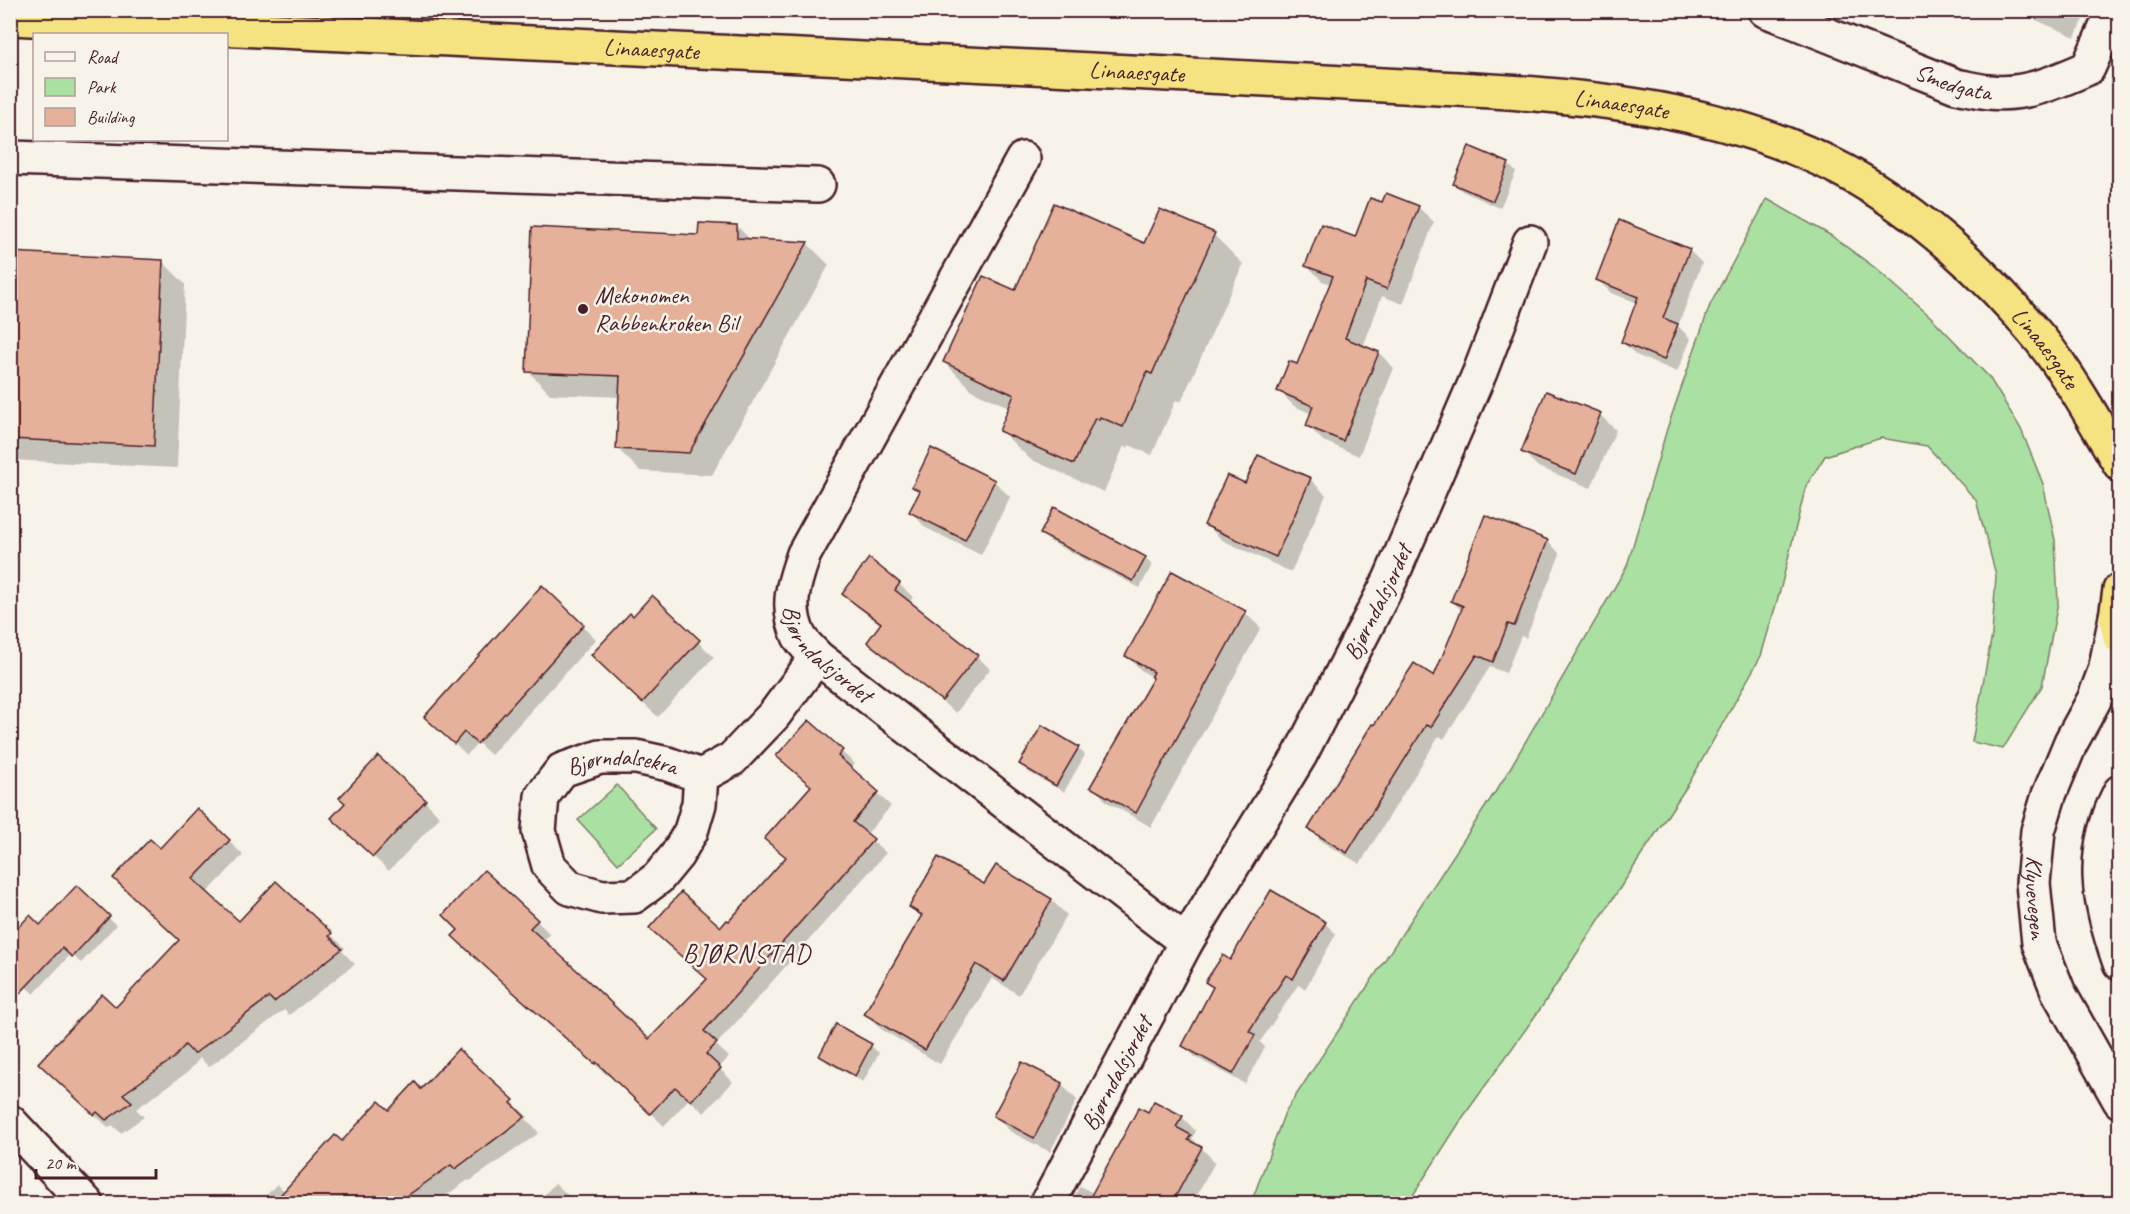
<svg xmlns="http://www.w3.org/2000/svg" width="2130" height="1214" font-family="Caveat,sans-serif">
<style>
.green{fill:#abe0a3;stroke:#7a8067;stroke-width:1.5}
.shadow{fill:#0003}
.building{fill:#e6b19a;stroke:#4a1f2b;stroke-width:1.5}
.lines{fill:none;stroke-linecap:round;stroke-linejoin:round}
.street-casing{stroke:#4a1f2b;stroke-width:38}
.secondary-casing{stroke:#4a1f2b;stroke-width:38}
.highway-casing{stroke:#4a1f2b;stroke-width:38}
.street{stroke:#f7f3e8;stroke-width:33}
.secondary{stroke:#f7f3e8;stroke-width:33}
.highway{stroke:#f5e381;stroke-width:33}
.poi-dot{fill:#4a1f2b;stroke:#f7f3e8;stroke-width:2}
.labels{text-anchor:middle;stroke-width:5;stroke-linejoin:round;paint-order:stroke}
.street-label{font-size:24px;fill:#4a1f2b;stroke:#f7f3e8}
.poi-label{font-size:24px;fill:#4a1f2b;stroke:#f7f3e8;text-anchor:start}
.neighbourhood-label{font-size:26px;letter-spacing:1.5px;fill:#4a1f2b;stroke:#f7f3e8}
</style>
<rect width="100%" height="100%" fill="#f7f3e8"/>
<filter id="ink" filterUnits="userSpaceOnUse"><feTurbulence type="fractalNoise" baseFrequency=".0167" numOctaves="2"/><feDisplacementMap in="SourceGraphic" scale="12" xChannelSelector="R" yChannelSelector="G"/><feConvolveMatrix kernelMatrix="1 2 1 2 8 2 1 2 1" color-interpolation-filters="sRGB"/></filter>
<g filter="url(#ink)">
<g class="green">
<path d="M 1767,199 L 1830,235 L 1874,267 L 1931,317 L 1989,377 L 2021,429 L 2043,484 L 2055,540 L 2058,603 L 2042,686 L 2003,749 L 1972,742 L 1992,635 L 1996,575 L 1976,500 L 1927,446 L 1881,438 L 1825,456 L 1806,486 L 1781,587 L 1761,656 L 1689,783 L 1543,1005 L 1463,1117 L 1408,1203 L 1251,1203 L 1285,1112 L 1505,777 L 1627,566 L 1667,429 L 1710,305 Z"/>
<path d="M 617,785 L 656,829 L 618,864 L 578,820 Z"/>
</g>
<g class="shadow">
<path d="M 2029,10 L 2087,10 L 2075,37 L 2036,20 L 2028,12 Z"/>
<path d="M 1508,164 L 1516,172 L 1500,208 L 1462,191 L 1454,184 Z"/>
<path d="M 1383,204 L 1418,207 L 1434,222 L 1403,304 L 1382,296 L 1363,347 L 1379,353 L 1394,368 L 1359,456 L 1323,441 L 1307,425 L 1312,414 L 1294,406 L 1279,391 L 1298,366 L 1331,284 L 1322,281 L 1307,265 L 1356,239 Z"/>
<path d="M 737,226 L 751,240 L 807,243 L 829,265 L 712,475 L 640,471 L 618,449 L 620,397 L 550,394 L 528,371 L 700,236 Z"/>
<path d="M 1214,235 L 1243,264 L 1181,402 L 1176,400 L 1152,455 L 1129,445 L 1128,448 L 1124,446 L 1104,492 L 1030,459 L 1001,431 L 1011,408 L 973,391 L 944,362 L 1016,292 L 1145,245 Z"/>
<path d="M 1689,250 L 1702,263 L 1678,326 L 1691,339 L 1677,372 L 1636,355 L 1622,342 L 1638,303 L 1611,293 L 1597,279 Z"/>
<path d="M 10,254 L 162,261 L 185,284 L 177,468 L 10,460 Z"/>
<path d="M 1600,415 L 1616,430 L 1591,488 L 1538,467 L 1523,452 Z"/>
<path d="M 1259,456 L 1311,480 L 1326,495 L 1291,572 L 1222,540 L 1206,524 L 1246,485 Z"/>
<path d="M 994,481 L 1010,497 L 981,555 L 926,528 L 911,512 L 920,493 L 914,487 Z"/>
<path d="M 1486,517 L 1548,541 L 1560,554 L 1526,638 L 1521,636 L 1506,673 L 1490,667 L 1444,739 L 1439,736 L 1360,864 L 1322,842 L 1310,829 L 1375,727 L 1435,678 L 1462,611 L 1452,601 Z"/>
<path d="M 1042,534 L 1145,558 L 1152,565 L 1140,588 L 1049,541 Z"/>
<path d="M 1172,573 L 1245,613 L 1261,628 L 1151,827 L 1107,802 L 1092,786 L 1154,678 L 1142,671 L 1127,656 Z"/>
<path d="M 899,584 L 913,597 L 909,603 L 977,656 L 990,669 L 956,713 L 882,655 L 869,642 L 881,625 L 857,607 L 844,594 Z"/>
<path d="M 542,588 L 596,639 L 491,755 L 478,743 L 467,755 L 438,729 Z"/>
<path d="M 652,598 L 714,657 L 658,717 L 608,671 L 633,618 Z"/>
<path d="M 809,722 L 855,764 L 850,769 L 891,806 L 866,835 L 886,853 L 716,1045 L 729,1057 L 719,1068 L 733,1082 L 704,1113 L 689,1099 L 664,1126 L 610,1074 L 608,1076 L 528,1005 L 467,949 L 537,921 L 550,934 L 543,941 L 649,1042 L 708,980 L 721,929 L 729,923 L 787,858 L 766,839 L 812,787 L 778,756 Z"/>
<path d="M 1078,748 L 1085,755 L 1064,792 L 1028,772 L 1021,764 Z"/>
<path d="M 425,801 L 440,817 L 389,871 L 348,833 Z"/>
<path d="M 229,841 L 243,855 L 206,894 L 239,923 L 276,883 L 345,948 L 342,951 L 355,964 L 289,1015 L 284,1010 L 209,1067 L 200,1058 L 188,1072 L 136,1109 L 144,1117 L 121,1133 L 112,1125 L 109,1128 L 54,1077 L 180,940 L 160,850 Z"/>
<path d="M 985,886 L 1051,900 L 1067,915 L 1019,995 L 992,978 L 940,1064 L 881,1029 L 866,1014 L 922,918 L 910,907 Z"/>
<path d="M 77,887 L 116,925 L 81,963 L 71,954 L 34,994 L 10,973 L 40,927 Z"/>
<path d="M 1325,923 L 1336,934 L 1305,989 L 1298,985 L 1260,1042 L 1265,1047 L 1245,1084 L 1195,1057 L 1184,1046 L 1214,989 L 1207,982 L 1231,962 Z"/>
<path d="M 837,1026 L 871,1046 L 879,1053 L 863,1082 L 828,1063 L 821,1055 Z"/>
<path d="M 458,1051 L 528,1117 L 526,1119 L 539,1133 L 470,1181 L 468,1180 L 434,1204 L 258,1204 L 277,1184 L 285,1192 L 342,1144 L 421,1091 Z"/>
<path d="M 1062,1085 L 1077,1100 L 1050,1152 L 1011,1132 L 995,1116 Z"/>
<path d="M 1149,1114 L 1182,1117 L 1196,1131 L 1192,1138 L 1215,1162 L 1195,1199 L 1200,1204 L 1070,1204 L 1080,1186 L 1095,1194 Z"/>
<path d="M 555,1183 L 577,1204 L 536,1204 Z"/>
<path d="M 620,1195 L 629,1204 L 612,1204 Z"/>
<path d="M 640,1197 L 647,1204 L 634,1204 Z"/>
</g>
<g class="building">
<path d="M 1469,146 L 1509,163 L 1493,201 L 1453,184 Z"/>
<path d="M 1386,193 L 1419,206 L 1387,289 L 1366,281 L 1345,338 L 1379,352 L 1343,441 L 1306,426 L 1313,406 L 1277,391 L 1289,361 L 1297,364 L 1333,276 L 1305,266 L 1321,224 L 1355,237 L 1370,198 L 1382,202 Z"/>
<path d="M 1054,203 L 1144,243 L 1160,209 L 1215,233 L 1152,374 L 1147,372 L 1123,427 L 1100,417 L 1099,420 L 1095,418 L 1074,464 L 999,431 L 1014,395 L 943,362 L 983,276 L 1015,290 Z"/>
<path d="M 1619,220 L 1690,249 L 1663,318 L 1678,324 L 1664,360 L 1621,342 L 1638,297 L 1596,280 Z"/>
<path d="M 699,223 L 737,225 L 737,238 L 808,242 L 689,453 L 616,449 L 620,376 L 526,372 L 532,227 L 698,235 Z"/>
<path d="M 10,252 L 163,260 L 154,446 L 10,439 Z"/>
<path d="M 1546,391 L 1601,413 L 1576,474 L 1521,452 Z"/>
<path d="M 931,448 L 995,480 L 965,540 L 909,512 L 920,491 L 912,487 Z"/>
<path d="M 1258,455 L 1311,478 L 1276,557 L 1204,525 L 1227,475 L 1245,483 Z"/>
<path d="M 1054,507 L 1146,557 L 1133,581 L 1040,534 Z"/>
<path d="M 1485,515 L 1548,540 L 1516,622 L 1514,626 L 1508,624 L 1493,662 L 1477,655 L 1431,727 L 1426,725 L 1347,853 L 1308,829 L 1372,724 L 1374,725 L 1414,663 L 1434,676 L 1463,606 L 1451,601 Z"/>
<path d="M 869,558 L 900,583 L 895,590 L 978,655 L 942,701 L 867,642 L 881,623 L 842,594 Z"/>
<path d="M 1172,571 L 1246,611 L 1136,813 L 1090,787 L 1153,678 L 1151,677 L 1154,672 L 1125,656 Z"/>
<path d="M 542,585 L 584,625 L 477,744 L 464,732 L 454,744 L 424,717 Z"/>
<path d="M 652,595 L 700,640 L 642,703 L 591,655 L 630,613 L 633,616 Z"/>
<path d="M 809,720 L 843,750 L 838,756 L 879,792 L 853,822 L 874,839 L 704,1031 L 717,1043 L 706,1054 L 721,1068 L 691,1101 L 675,1087 L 650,1114 L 596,1062 L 595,1064 L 513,992 L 452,936 L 458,930 L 443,915 L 484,870 L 538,920 L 530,928 L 581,974 L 649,1039 L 707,979 L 649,928 L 681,892 L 721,927 L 727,920 L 729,921 L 786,857 L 764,839 L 811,786 L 776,756 Z"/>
<path d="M 1042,725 L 1079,747 L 1056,786 L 1019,764 Z"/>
<path d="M 378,756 L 426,800 L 373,857 L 331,818 L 345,803 L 339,798 Z"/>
<path d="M 197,808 L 230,840 L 193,879 L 239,921 L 276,881 L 332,933 L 329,936 L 342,949 L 274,1002 L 269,997 L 194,1054 L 185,1045 L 174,1058 L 123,1094 L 132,1102 L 106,1120 L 97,1112 L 94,1115 L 38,1063 L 102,994 L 116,1007 L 179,940 L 113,878 L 150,839 L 160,848 Z"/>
<path d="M 938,857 L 984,884 L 996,865 L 1052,899 L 1004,981 L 976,964 L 925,1050 L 864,1014 L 922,915 L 909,907 Z"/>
<path d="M 77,885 L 110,916 L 72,957 L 62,948 L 10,1004 L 10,936 L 30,915 L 40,925 Z"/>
<path d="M 1271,890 L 1326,922 L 1293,979 L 1286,975 L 1249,1031 L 1255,1035 L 1233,1074 L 1182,1046 L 1213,987 L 1205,982 L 1223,955 L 1230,960 Z"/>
<path d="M 836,1024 L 872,1044 L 855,1076 L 819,1056 Z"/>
<path d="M 458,1049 L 514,1100 L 511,1103 L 525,1117 L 455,1169 L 451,1165 L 397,1203 L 273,1203 L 335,1135 L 342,1141 L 379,1101 L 389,1110 L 415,1082 L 421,1089 Z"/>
<path d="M 1022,1062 L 1063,1083 L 1034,1138 L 993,1116 Z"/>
<path d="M 1154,1101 L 1183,1116 L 1176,1127 L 1191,1135 L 1188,1140 L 1202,1147 L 1172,1203 L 1087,1203 L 1139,1107 L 1148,1112 Z"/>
</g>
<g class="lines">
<g class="street-casing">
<g id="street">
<path id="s1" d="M 1765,10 L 1956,86 C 1967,88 1978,91 1989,92 C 2025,96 2056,82 2088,68 L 2114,10"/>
<path d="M 10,158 L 818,185"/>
<path id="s2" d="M 1023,159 L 804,554 C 794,583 785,606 799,636 C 803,644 812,651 817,657 L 1186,942"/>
<path id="s3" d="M 701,776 L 699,804 L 691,831 L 677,855 L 658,878 L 634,896 L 602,897 L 570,888 L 549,866 L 539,831 L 542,796 L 562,770 L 600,757 L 636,757 L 668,764 L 701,776 L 732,759 L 774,715 L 817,657"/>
<path d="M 10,1122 L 87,1204"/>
<path id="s4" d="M 1047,1204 L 1186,942 L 1300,755 L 1390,580 L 1480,372 L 1530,242"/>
</g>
</g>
<g class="secondary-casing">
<g id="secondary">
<path id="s5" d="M 2116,617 L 2105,671 L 2094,700 L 2071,742 L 2049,795 L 2038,831 L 2033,883 L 2039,943 L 2058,991 L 2120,1101"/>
<path d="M 2120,792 C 2089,854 2098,901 2120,963"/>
</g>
</g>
<g class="highway-casing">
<g id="highway">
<path id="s6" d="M 10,18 C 358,35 705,52 1052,68 C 1169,73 1286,79 1403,86 C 1551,94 1710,99 1844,171 C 1918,211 1988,275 2041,340 C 2070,376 2096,423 2120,464"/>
<path d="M 2120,590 L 2116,617 L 2120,637"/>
</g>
</g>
<use href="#street" class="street"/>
<use href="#secondary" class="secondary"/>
<use href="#highway" class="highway"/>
</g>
</g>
<circle class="poi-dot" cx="583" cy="309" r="6"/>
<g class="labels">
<g class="street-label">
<text dy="8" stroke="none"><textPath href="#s6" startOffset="642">Linaaesgate</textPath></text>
<text dy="8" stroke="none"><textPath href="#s6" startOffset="1128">Linaaesgate</textPath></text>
<text dy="8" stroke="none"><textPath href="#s1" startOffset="202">Smedgata</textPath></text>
<text dy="8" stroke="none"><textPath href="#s6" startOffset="1614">Linaaesgate</textPath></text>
<text dy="8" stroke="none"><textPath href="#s6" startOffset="2118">Linaaesgate</textPath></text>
<text dy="8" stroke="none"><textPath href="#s4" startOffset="687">Bjørndalsjordet</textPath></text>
<text dy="8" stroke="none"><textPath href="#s2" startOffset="568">Bjørndalsjordet</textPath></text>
<text dy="8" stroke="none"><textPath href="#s3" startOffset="406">Bjørndalsekra</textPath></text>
<text dy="8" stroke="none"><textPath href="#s5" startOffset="296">Klyvevegen</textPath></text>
<text dy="8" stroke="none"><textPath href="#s4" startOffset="148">Bjørndalsjordet</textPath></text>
</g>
<g class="poi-label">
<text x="595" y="303">Mekonomen<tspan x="595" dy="28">Rabbenkroken Bil</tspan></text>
</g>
<g class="neighbourhood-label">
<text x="747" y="962">BJØRNSTAD</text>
</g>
</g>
<rect width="2130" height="1214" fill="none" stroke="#f7f3e8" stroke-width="36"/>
<rect x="18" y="18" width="2094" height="1178" fill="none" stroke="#4a1f2b" stroke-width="2" filter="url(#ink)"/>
<rect x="33" y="33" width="195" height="108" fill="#f7f3e8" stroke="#b29e9c" stroke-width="1.5"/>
<rect x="45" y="52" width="30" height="9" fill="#f7f3e8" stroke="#b29e9c" stroke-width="1.5"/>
<text x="87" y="63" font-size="18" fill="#4a1f2b">Road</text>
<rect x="45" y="78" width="30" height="18" fill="#abe0a3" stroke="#b29e9c" stroke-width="1.5"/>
<text x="87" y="93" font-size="18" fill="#4a1f2b">Park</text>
<rect x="45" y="108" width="30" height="18" fill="#e6b19a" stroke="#b29e9c" stroke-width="1.5"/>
<text x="87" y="123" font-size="18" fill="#4a1f2b">Building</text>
<path d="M36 1169v9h120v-9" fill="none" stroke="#4a1f2b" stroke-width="3"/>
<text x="45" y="1169" font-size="18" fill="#4a1f2b" stroke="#f7f3e8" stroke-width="4.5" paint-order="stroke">20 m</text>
</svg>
